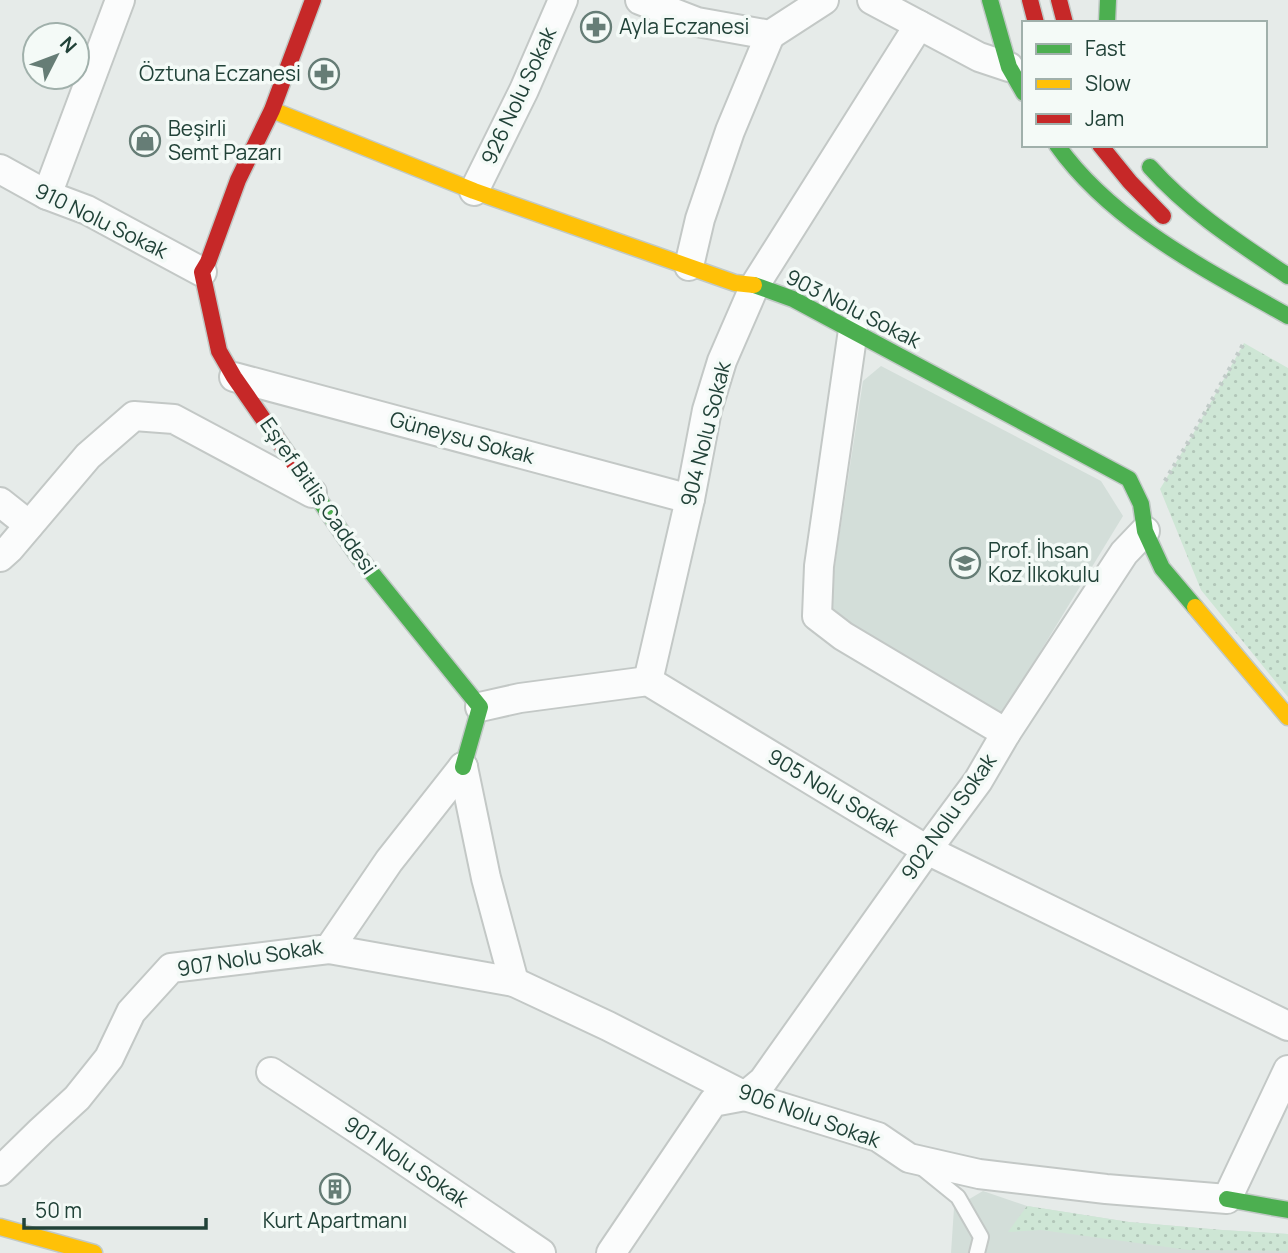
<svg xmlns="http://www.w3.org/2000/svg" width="1288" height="1253" font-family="Manrope,sans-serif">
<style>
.built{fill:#d3ded9}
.grass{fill:url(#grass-dots)}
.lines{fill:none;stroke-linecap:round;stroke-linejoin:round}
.lane-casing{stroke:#c3c8c6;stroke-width:18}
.street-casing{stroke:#c3c8c6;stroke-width:32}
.fast-casing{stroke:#c1c9c6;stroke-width:19}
.slow-casing{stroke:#c1c9c6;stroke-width:19}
.jam-casing{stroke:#c1c9c6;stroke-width:19}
.path{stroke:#c1cbc8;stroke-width:4.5;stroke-dasharray:3.5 5;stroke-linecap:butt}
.lane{stroke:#fbfcfc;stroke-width:14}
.street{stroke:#fbfcfc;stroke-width:28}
.fast{stroke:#4caf50;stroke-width:16}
.slow{stroke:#ffc107;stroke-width:16}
.jam{stroke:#c62828;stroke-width:16}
.labels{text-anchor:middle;stroke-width:7;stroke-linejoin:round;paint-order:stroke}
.poi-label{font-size:21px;fill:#214238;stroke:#f4faf7;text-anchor:start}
.street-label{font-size:21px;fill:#214238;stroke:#f4faf7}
</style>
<defs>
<pattern id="grass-dots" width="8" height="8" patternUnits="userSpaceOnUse" patternTransform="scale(1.75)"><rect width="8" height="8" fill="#cee6d5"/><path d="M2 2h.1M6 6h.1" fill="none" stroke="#b1c6b8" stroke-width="1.8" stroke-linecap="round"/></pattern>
</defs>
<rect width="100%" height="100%" fill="#e6ebe9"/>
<g class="built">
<path d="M 881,366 L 1101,481 L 1123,516 L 1001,716 L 849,626 L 828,610 L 863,381 Z"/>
<path d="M 983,1191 L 1027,1206 L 1129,1222 L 1222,1230 L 1288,1234 L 1288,1253 L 951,1253 L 954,1208 Z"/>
</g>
<g class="grass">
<path d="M 1244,343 L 1288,368 L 1288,697 L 1201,590 L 1160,489 L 1193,434 Z"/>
<path d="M 1027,1206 L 1129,1222 L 1222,1230 L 1288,1234 L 1288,1251 L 1189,1250 L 1041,1230 L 1008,1232 Z"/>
</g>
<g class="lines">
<g class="lane-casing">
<path id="lane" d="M 921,1167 L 958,1197 L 981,1237 L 977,1253"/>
</g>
<g class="street-casing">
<g id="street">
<path d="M 640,0 L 697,22 L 770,35 L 824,0"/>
<path d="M 872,0 L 979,57 L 1009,67"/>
<path d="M 0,169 L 47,195 L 87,210 L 202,272"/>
<path d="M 474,191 L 524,90 L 563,0"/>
<path d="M 47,195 L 120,0"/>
<path d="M 689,266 L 700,219 L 730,131 L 770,35"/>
<path d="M 853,330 L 819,566 L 817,616 L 843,636 L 1006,733"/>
<path d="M 234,377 L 690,499"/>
<path d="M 0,502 L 29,525"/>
<path d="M 0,557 L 10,548 L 88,456 L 134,416 L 174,419 L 312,493"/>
<path d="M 648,681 L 690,499 L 707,410 L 722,361 L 755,285 L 919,25"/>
<path d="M 480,707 L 520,698 L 648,681 L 927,850 L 1288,1026"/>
<path d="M 463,767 L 486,878 L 514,982"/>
<path d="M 329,949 L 514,982 L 608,1026 L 745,1096 L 878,1137 L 909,1158 L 979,1174 L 1106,1189 L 1227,1199 L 1288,1070"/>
<path d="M 271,1072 L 380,1144 L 541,1253"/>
<path d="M 0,1171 L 41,1131 L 77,1098 L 109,1058 L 131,1012 L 171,968 L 329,949 L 389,861 L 463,767"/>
<path d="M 611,1253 L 713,1102 L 745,1096 L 763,1081 L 927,850 L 978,781 L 1006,733 L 1124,553 L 1145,531"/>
</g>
</g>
<g class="fast-casing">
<g id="fast">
<path d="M 990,0 L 1009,67 L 1024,93"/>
<path d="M 1107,23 L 1108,0"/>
<path d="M 1057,145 C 1112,223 1207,270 1288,316"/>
<path d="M 1150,167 C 1190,212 1239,243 1288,276"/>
<path d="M 754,285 L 793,299 L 1129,479 L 1141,504 L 1145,531 L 1162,568 L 1195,607"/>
<path d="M 298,469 L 358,556 L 480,707 L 463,767"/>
<path d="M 1227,1199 L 1288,1210"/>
</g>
</g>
<g class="slow-casing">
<g id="slow">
<path d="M 272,110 L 474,191 L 735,283 L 754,285"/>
<path d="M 1195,607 L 1288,717"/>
<path d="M 0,1227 L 94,1253"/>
</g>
</g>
<g class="jam-casing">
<g id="jam">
<path d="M 1030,0 L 1036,23"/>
<path d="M 1059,0 L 1065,23"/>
<path d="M 1100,145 L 1130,182 L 1163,216"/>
<path d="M 298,469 L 234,377 L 219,351 L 202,272 L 208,262 L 238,180 L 272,110 L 313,0"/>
</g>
</g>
<path class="path" d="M 1165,481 L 1193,434 L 1244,343"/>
<use href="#lane" class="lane"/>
<use href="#street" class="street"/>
<use href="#fast" class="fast"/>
<use href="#slow" class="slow"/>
<use href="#jam" class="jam"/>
</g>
<defs>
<g id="pharmacy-ring" transform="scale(1.575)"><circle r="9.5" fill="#f4faf7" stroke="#667d76" stroke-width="1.5"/><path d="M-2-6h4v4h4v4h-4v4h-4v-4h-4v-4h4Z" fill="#667d76"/></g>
<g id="shop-ring" transform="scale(1.575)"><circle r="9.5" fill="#f4faf7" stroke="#667d76" stroke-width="1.5"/><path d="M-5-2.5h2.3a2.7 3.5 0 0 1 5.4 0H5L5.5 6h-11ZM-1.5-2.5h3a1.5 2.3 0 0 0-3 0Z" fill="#667d76"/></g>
<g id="school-ring" transform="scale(1.575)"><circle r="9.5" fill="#f4faf7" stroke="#667d76" stroke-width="1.5"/><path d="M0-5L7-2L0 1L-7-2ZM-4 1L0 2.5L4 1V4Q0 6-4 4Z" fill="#667d76"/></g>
<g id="building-ring" transform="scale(1.575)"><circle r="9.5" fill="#f4faf7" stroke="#667d76" stroke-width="1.5"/><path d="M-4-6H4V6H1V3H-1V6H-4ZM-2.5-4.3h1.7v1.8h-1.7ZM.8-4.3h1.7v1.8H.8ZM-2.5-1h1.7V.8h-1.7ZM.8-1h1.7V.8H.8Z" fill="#667d76"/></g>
</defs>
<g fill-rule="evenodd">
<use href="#pharmacy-ring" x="596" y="27"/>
<use href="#pharmacy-ring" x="324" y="74"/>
<use href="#shop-ring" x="145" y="141"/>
<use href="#school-ring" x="965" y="563"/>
<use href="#building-ring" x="335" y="1189"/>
</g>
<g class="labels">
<g class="poi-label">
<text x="619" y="34">Ayla Eczanesi</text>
<text x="301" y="81" text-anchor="end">Öztuna Eczanesi</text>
<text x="168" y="136">Beşirli<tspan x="168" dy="24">Semt Pazarı</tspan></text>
<text x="988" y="558">Prof. İhsan<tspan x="988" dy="24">Koz İlkokulu</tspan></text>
<text x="335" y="1228" text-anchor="middle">Kurt Apartmanı</text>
</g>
<g class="street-label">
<text transform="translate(519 96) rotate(-65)" y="7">926 Nolu Sokak</text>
<text transform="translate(101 221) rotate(26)" y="7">910 Nolu Sokak</text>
<text transform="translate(853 309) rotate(27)" y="7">903 Nolu Sokak</text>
<text transform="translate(706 434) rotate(-76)" y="7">904 Nolu Sokak</text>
<text transform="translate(462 438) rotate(15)" y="7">Güneysu Sokak</text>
<text transform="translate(318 496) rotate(55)" y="7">Eşref Bitlis Caddesi</text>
<text transform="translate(833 793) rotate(31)" y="7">905 Nolu Sokak</text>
<text transform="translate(949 817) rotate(-55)" y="7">902 Nolu Sokak</text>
<text transform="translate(250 958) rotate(-9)" y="7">907 Nolu Sokak</text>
<text transform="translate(809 1116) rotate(20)" y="7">906 Nolu Sokak</text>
<text transform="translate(406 1162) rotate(34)" y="7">901 Nolu Sokak</text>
</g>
</g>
<rect x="1022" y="21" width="245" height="126" fill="#f4faf7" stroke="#a0b0ab" stroke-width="2"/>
<rect x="1036" y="44" width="35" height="10" fill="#4caf50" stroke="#a0b0ab" stroke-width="2"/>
<text x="1085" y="56" font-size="21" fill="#214238">Fast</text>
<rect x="1036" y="79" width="35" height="10" fill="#ffc107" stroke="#a0b0ab" stroke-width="2"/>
<text x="1085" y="91" font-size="21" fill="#214238">Slow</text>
<rect x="1036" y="114" width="35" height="10" fill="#c62828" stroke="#a0b0ab" stroke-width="2"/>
<text x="1085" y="126" font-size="21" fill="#214238">Jam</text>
<g transform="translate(56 56) rotate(48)"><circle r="33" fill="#f4faf7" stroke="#a0b0ab" stroke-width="2"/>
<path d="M0-5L12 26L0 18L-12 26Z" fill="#667d76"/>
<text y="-10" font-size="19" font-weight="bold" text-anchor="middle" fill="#214238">N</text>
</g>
<path d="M24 1218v10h182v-10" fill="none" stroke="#214238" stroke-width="3.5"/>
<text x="35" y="1218" font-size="21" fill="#214238" stroke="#f4faf7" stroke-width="5" paint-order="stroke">50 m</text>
</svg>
